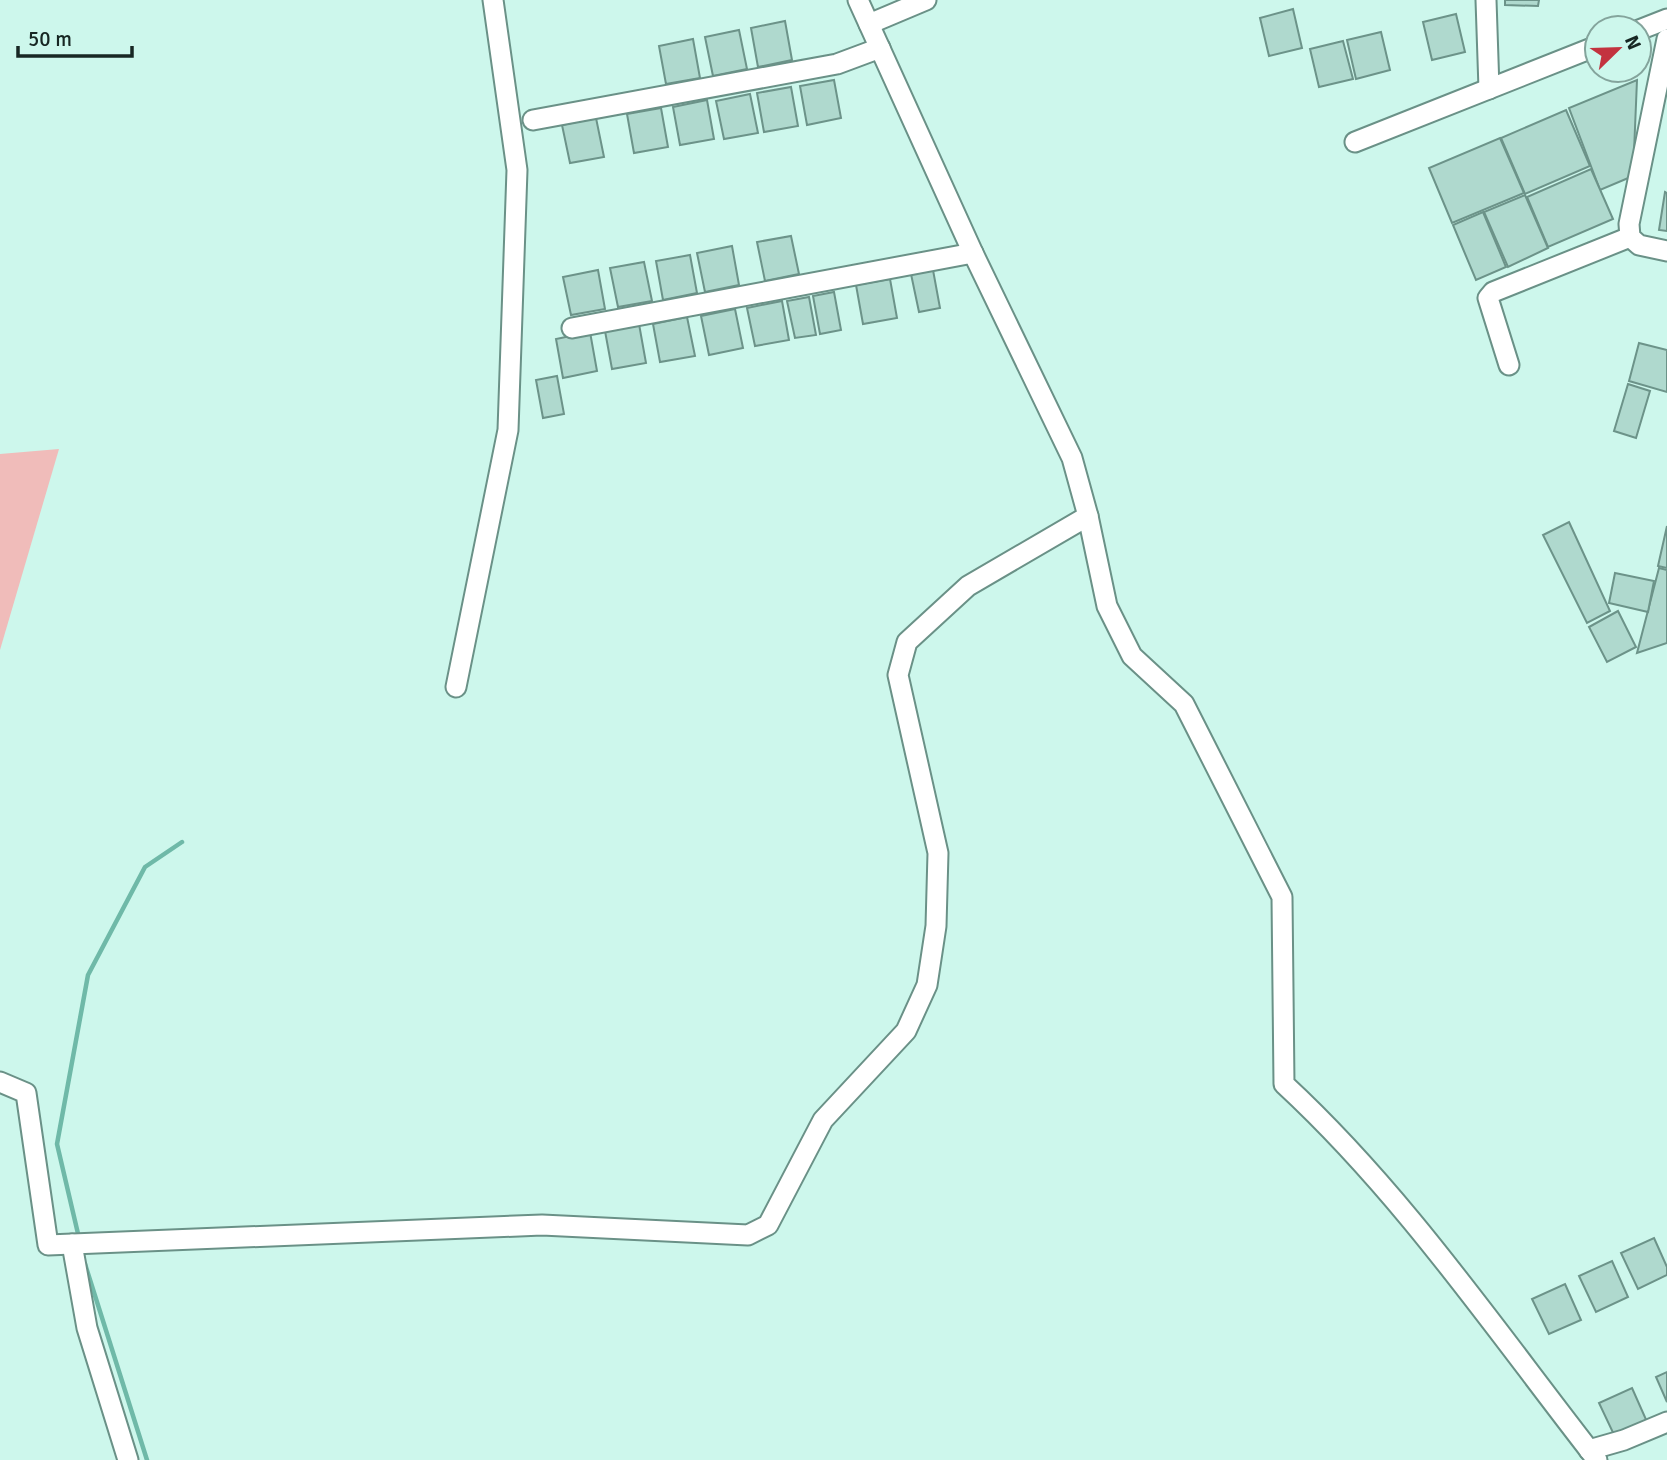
<svg xmlns="http://www.w3.org/2000/svg" width="1667" height="1460" font-family="Signika,sans-serif">
<style>
.green{fill:#f0bcba}
.lines{fill:none;stroke-linecap:round;stroke-linejoin:round}
.stream{stroke:#6fb9a8;stroke-width:4.5}
.building{fill:#afd9ce;stroke:#6c9389;stroke-width:2}
.minor-casing{stroke:#6a9187;stroke-width:23}
.minor{stroke:#fff;stroke-width:19}
</style>
<rect width="100%" height="100%" fill="#cdf7ec"/>
<path class="green" d="M 59,449 L 0,650 L 0,454 Z"/>
<g class="lines">
<g class="stream">
<path d="M 79,1238 L 57,1144 L 88,975 L 145,867 L 182,842"/>
<path d="M 85,1264 L 147,1460"/>
</g>
</g>
<g class="building">
<path d="M 1505,0 L 1539,0 L 1538,6 L 1505,5 Z"/>
<path d="M 1293,9 L 1302,48 L 1269,56 L 1260,18 Z"/>
<path d="M 1456,14 L 1465,52 L 1432,60 L 1423,22 Z"/>
<path d="M 785,21 L 792,60 L 758,67 L 751,28 Z"/>
<path d="M 739,30 L 747,69 L 713,76 L 705,37 Z"/>
<path d="M 1381,32 L 1390,70 L 1356,79 L 1347,40 Z"/>
<path d="M 693,39 L 700,78 L 666,84 L 659,46 Z"/>
<path d="M 1343,41 L 1353,79 L 1319,87 L 1310,49 Z"/>
<path d="M 834,80 L 841,118 L 807,125 L 800,86 Z"/>
<path d="M 1637,80 L 1633,176 L 1600,190 L 1569,108 Z"/>
<path d="M 791,87 L 798,126 L 764,132 L 757,93 Z"/>
<path d="M 750,94 L 758,133 L 724,139 L 716,101 Z"/>
<path d="M 707,100 L 714,139 L 680,145 L 673,107 Z"/>
<path d="M 661,108 L 668,147 L 634,153 L 627,114 Z"/>
<path d="M 1566,110 L 1590,166 L 1525,194 L 1501,138 Z"/>
<path d="M 596,118 L 604,157 L 570,163 L 562,125 Z"/>
<path d="M 1500,138 L 1524,193 L 1452,223 L 1429,168 Z"/>
<path d="M 1591,169 L 1613,219 L 1548,247 L 1527,197 Z"/>
<path d="M 1665,192 L 1667,193 L 1667,231 L 1659,230 Z"/>
<path d="M 1525,195 L 1548,248 L 1508,267 L 1484,212 Z"/>
<path d="M 1483,212 L 1506,267 L 1476,280 L 1453,225 Z"/>
<path d="M 791,236 L 799,274 L 765,281 L 757,242 Z"/>
<path d="M 732,246 L 739,285 L 705,292 L 697,253 Z"/>
<path d="M 690,255 L 697,293 L 663,300 L 656,261 Z"/>
<path d="M 644,262 L 652,301 L 618,307 L 610,268 Z"/>
<path d="M 598,270 L 605,309 L 571,315 L 563,277 Z"/>
<path d="M 933,270 L 940,308 L 919,312 L 911,274 Z"/>
<path d="M 890,279 L 897,318 L 863,324 L 856,285 Z"/>
<path d="M 834,292 L 841,330 L 820,334 L 813,296 Z"/>
<path d="M 809,297 L 816,335 L 795,338 L 787,301 Z"/>
<path d="M 782,301 L 789,340 L 755,346 L 747,308 Z"/>
<path d="M 735,309 L 743,348 L 709,355 L 701,316 Z"/>
<path d="M 687,317 L 695,356 L 660,362 L 653,324 Z"/>
<path d="M 639,324 L 646,363 L 612,369 L 605,331 Z"/>
<path d="M 590,332 L 597,371 L 563,378 L 556,339 Z"/>
<path d="M 1639,343 L 1667,350 L 1667,392 L 1629,381 Z"/>
<path d="M 557,376 L 564,414 L 543,418 L 536,380 Z"/>
<path d="M 1628,384 L 1650,391 L 1636,438 L 1614,431 Z"/>
<path d="M 1569,522 L 1610,611 L 1587,623 L 1543,535 Z"/>
<path d="M 1667,526 L 1667,568 L 1658,566 Z"/>
<path d="M 1659,568 L 1667,570 L 1667,643 L 1637,653 Z"/>
<path d="M 1615,573 L 1654,581 L 1648,612 L 1609,603 Z"/>
<path d="M 1618,611 L 1636,647 L 1607,662 L 1589,627 Z"/>
<path d="M 1654,1238 L 1667,1267 L 1667,1275 L 1638,1289 L 1621,1253 Z"/>
<path d="M 1612,1261 L 1628,1297 L 1596,1312 L 1579,1276 Z"/>
<path d="M 1565,1284 L 1581,1320 L 1549,1334 L 1532,1299 Z"/>
<path d="M 1667,1372 L 1667,1402 L 1656,1377 Z"/>
<path d="M 1632,1388 L 1648,1424 L 1616,1439 L 1599,1403 Z"/>
</g>
<g class="lines">
<g class="minor-casing">
<g id="minor">
<path d="M 858,0 L 973,253 L 1072,458 L 1088,516 L 1107,606 L 1132,656 L 1184,704 L 1282,897 L 1284,1084 C 1404,1195 1496,1331 1597,1460"/>
<path d="M 1486,0 L 1489,89"/>
<path d="M 869,24 L 926,0"/>
<path d="M 1639,30 L 1667,19"/>
<path d="M 1667,39 L 1629,224 L 1630,237 L 1639,245 L 1667,251"/>
<path d="M 533,120 L 837,64 L 880,48"/>
<path d="M 1355,142 L 1597,46"/>
<path d="M 572,328 L 973,253"/>
<path d="M 1509,365 L 1488,298 L 1493,292 L 1630,237"/>
<path d="M 456,687 L 508,430 L 517,170 L 493,0"/>
<path d="M 0,1082 L 26,1093 L 48,1245 L 542,1225 L 748,1235 L 768,1225 L 823,1120 L 906,1031 L 927,985 L 936,926 L 938,853 L 898,675 L 907,642 L 968,586 L 1088,516"/>
<path d="M 72,1244 L 87,1328 L 128,1460"/>
<path d="M 1589,1450 L 1624,1440 L 1667,1422"/>
</g>
</g>
<use href="#minor" class="minor"/>
</g>
<g transform="translate(1618 49) rotate(67)"><circle r="33" fill="#cdf7ec" stroke="#84a49c" stroke-width="2"/>
<path d="M0-5L12 26L0 18L-12 26Z" fill="#c3333f"/>
<text y="-10" font-size="19" font-weight="bold" text-anchor="middle" fill="#172723">N</text>
</g>
<path d="M18 46v10h114v-10" fill="none" stroke="#172723" stroke-width="3.5"/>
<text x="28" y="46" font-size="21" fill="#172723" stroke="#cdf7ec" stroke-width="5" paint-order="stroke">50 m</text>
</svg>
